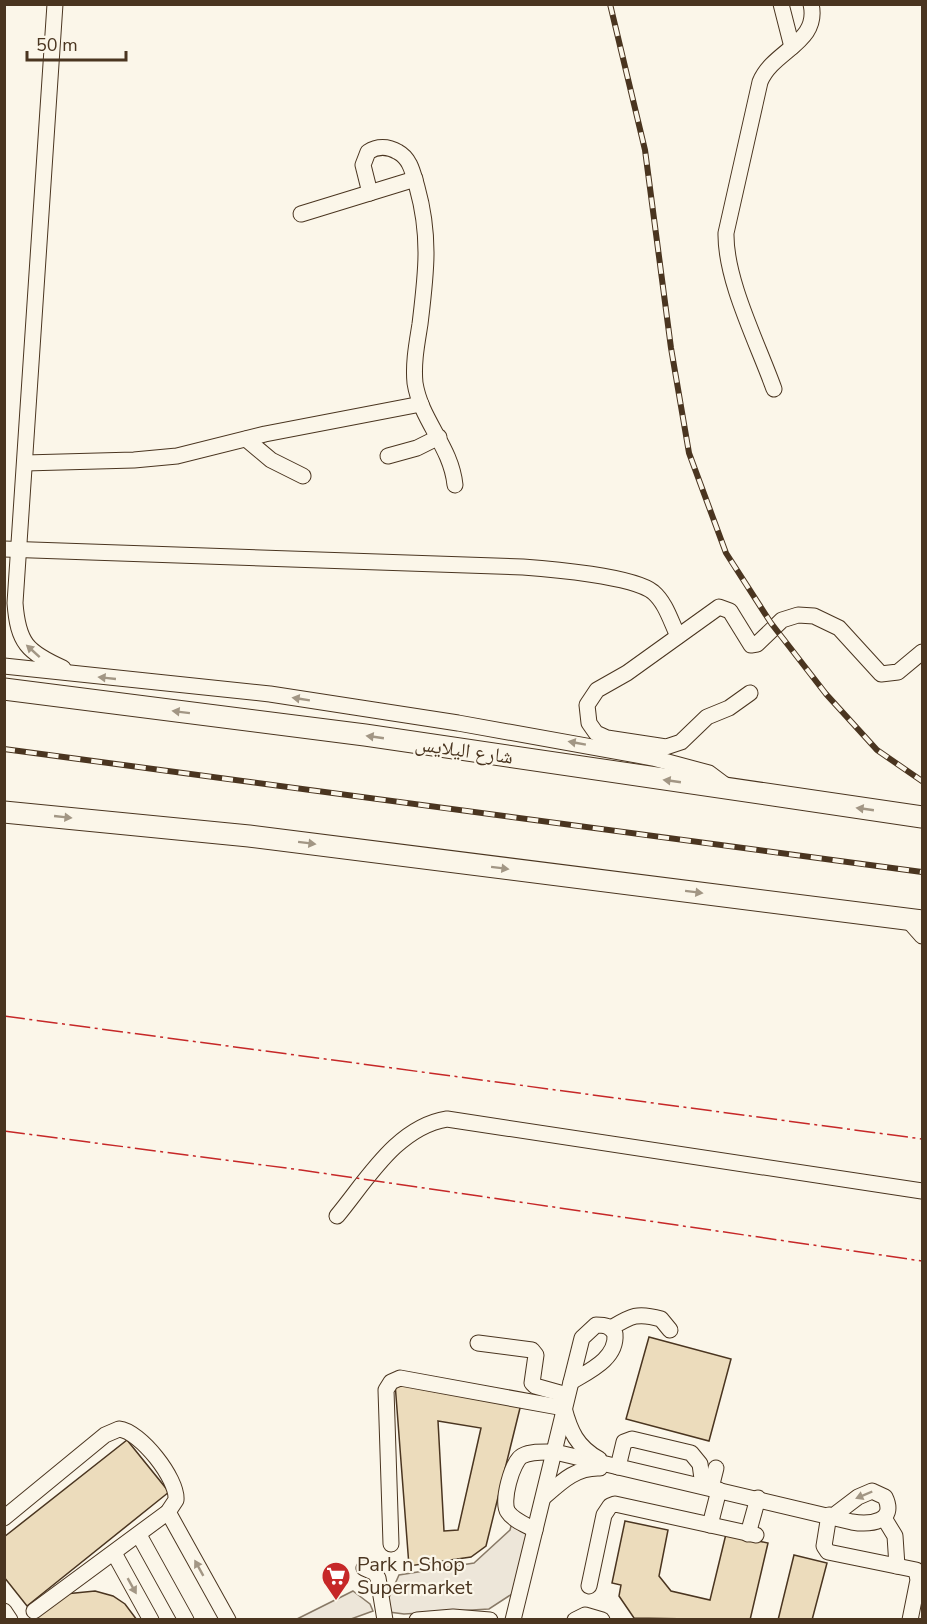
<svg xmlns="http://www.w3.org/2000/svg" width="927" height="1624" font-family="'Nunito Sans','Noto Naskh Arabic',sans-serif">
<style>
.green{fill:#ede6d9;stroke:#887966;stroke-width:1.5}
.building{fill:#ecdcbc;stroke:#4a3520;stroke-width:1.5;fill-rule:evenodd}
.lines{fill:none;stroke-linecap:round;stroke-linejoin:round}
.minor-casing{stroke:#4a3520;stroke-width:17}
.highway-casing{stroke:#4a3520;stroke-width:23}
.minor{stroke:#fbf6e9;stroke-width:15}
.highway{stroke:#fbf6e9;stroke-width:21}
.rail-casing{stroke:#4a3520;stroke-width:6}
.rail{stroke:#fbf6e9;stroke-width:4;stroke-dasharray:11;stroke-linecap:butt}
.power{stroke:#c62828;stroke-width:1.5;stroke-dasharray:21 4.5 3 4.5;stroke-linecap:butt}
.oneway{fill:#a29684}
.labels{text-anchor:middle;stroke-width:4.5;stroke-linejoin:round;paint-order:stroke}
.street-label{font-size:20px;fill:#4a3520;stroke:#fbf6e9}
.poi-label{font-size:20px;fill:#4a3520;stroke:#fbf6e9;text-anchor:start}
</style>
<rect width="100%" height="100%" fill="#fbf6e9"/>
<g class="green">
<path d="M 513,1519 L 529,1528 L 515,1592 L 489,1609 L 404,1614 L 389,1612 L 387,1602 L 399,1575 L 474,1563 L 510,1530 Z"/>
<path d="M 353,1591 L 370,1604 L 373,1611 L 351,1619 L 297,1619 Z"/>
</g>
<g class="building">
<path d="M 649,1337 L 731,1359 L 709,1441 L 626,1419 Z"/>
<path d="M 395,1383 L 521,1404 L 486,1546 L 471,1557 L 409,1566 ZM 438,1421 L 481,1428 L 458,1530 L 444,1531 Z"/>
<path d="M 127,1440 L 169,1492 L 27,1606 L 4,1577 L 4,1537 Z"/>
<path d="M 625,1521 L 668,1530 L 659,1576 L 671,1591 L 710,1600 L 726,1534 L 768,1543 L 750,1620 L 634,1618 L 619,1596 L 621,1585 L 612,1583 Z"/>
<path d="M 794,1555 L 827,1563 L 812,1620 L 778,1620 Z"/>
<path d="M 95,1591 L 113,1596 L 125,1604 L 137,1620 L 34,1620 L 32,1617 L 65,1594 Z"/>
</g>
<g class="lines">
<g class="minor-casing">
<g id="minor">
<path d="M 55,4 L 15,603 C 18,643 27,652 63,668"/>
<path d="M 781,4 L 792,47"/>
<path d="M 370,193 L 363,165 L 368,152 C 377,146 388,146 398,152 C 411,159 413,174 417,187 C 431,237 426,274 420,324 C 417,343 413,363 415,383 C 421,421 451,446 455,485"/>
<path d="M 301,214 L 415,179"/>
<path d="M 774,389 C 758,344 725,280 726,233 L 760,82 C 773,50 820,43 811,4"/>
<path d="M 246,439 L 271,460 L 303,476"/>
<path d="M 388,456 L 417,448 L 439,437"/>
<path d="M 25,463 L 134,460 L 177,456 L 265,434 L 421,404"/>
<path d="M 4,549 L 523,567 C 551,569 633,576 653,592 C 666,603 671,622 678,636"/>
<path d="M 4,666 L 270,694 L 458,723 L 653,758 L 709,773 L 729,788"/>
<path d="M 750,693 L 729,708 L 707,717 L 681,742 L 666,747 L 607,738 L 596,733 L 589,723 L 587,705 L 597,690 L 627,673 L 719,607 L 730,611 L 751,645 L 757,644 L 782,620 L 798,615 L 814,616 L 839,628 L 881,674 L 898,672 L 922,652"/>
<path d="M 907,919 L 922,936"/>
<path d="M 337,1216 C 367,1180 397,1127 447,1119 L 922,1191"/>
<path d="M 596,1325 C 606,1325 610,1326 615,1334 C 617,1359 589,1371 571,1382 L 582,1338 Z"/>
<path d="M 611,1328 C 631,1316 637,1312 661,1319 L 670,1330"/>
<path d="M 478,1343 L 532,1350 L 536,1355 L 532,1383 L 535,1386 L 567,1395"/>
<path d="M 618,1467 L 624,1442 L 632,1439 L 691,1453 L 700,1464 L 703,1486"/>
<path d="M 711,1488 L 716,1468"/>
<path d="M 544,1497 C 561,1482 576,1467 600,1468"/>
<path d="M 168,1512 L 228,1620"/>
<path d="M 829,1515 L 824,1546 L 828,1552 L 916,1570 L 918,1580 L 910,1620"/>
<path d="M 4,1518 L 105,1435 L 119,1429 C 140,1431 178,1479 176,1500 L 168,1512 L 34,1611"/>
<path d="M 884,1518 L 895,1536 L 897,1566"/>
<path d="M 710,1525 L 719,1490"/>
<path d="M 535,1530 C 526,1525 513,1520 508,1512 C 501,1502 512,1462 522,1456 C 532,1451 544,1452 555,1452 L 852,1522 C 870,1525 897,1522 885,1497 L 872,1491 L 858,1497 L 833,1516"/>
<path d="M 748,1534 L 758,1498"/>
<path d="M 139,1535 L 186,1620"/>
<path d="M 391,1544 L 386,1390 L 391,1382 L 400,1378 L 564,1408 C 570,1431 577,1447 599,1459"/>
<path d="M 114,1553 L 151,1620"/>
<path d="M 364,1568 L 375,1573 L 378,1578 L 385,1620"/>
<path d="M 589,1586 L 604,1515 L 610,1506 L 615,1504 L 756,1535"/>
<path d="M 4,1611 L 10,1620"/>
<path d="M 417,1620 L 453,1617 L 490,1620"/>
<path d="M 513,1620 L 571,1382"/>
<path d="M 575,1620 L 585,1615 L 602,1620"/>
</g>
</g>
<g class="highway-casing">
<g id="highway">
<path d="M 4,689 L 365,735 L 922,817"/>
<path d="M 4,812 L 249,836 L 922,921"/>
</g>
</g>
<use href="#minor" class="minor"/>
<use href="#highway" class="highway"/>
<g class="rail-casing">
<g id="rail">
<path d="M 610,4 L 645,150 L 671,348 L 689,453 L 726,553 L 771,623 L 826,694 L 877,750 L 922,781"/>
<path d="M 4,749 L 922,872"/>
</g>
</g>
<use href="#rail" class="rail"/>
<g class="power">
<path d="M 4,1016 L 922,1139"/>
<path d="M 4,1131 L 301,1170 L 922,1261"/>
</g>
</g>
<defs><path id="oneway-solid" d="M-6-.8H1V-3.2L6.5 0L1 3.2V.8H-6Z" transform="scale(1.5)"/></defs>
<g class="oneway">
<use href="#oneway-solid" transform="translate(33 651) rotate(-138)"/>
<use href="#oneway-solid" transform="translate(107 678) rotate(-174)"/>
<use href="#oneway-solid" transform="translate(301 699) rotate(-171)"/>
<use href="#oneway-solid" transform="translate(181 712) rotate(-173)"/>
<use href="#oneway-solid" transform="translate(375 737) rotate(-172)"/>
<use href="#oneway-solid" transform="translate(577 743) rotate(-170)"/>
<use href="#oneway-solid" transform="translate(672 781) rotate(-172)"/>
<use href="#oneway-solid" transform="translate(865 809) rotate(-172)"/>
<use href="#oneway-solid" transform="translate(63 817) rotate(6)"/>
<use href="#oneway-solid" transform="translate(307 843) rotate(7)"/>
<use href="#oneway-solid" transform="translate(500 868) rotate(7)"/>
<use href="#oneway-solid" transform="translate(694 892) rotate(7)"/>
<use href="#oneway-solid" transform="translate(864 1495) rotate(157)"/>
<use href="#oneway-solid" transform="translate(199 1568) rotate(-119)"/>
<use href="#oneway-solid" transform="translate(132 1586) rotate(61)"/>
</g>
<defs>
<g id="supermarket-pin" transform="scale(1.5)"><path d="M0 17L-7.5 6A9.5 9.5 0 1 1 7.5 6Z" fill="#c62828" stroke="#fbf6e9"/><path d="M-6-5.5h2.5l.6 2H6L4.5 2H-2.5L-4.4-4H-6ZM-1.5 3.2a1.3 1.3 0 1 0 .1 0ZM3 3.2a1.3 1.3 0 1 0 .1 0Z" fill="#fff"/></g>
</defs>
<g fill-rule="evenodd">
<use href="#supermarket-pin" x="336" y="1576"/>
</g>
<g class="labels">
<g class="street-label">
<text transform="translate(464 750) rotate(8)" y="7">شارع اليلايس</text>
</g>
<g class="poi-label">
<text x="357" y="1571">Park n Shop<tspan x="357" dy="23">Supermarket</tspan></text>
</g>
</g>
<rect width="927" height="1624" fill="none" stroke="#4a3520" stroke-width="12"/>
<path d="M27 51v9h99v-9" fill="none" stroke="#4a3520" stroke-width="3"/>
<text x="36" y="51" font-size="18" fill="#4a3520" stroke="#fbf6e9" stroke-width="4.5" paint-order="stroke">50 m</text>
</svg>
